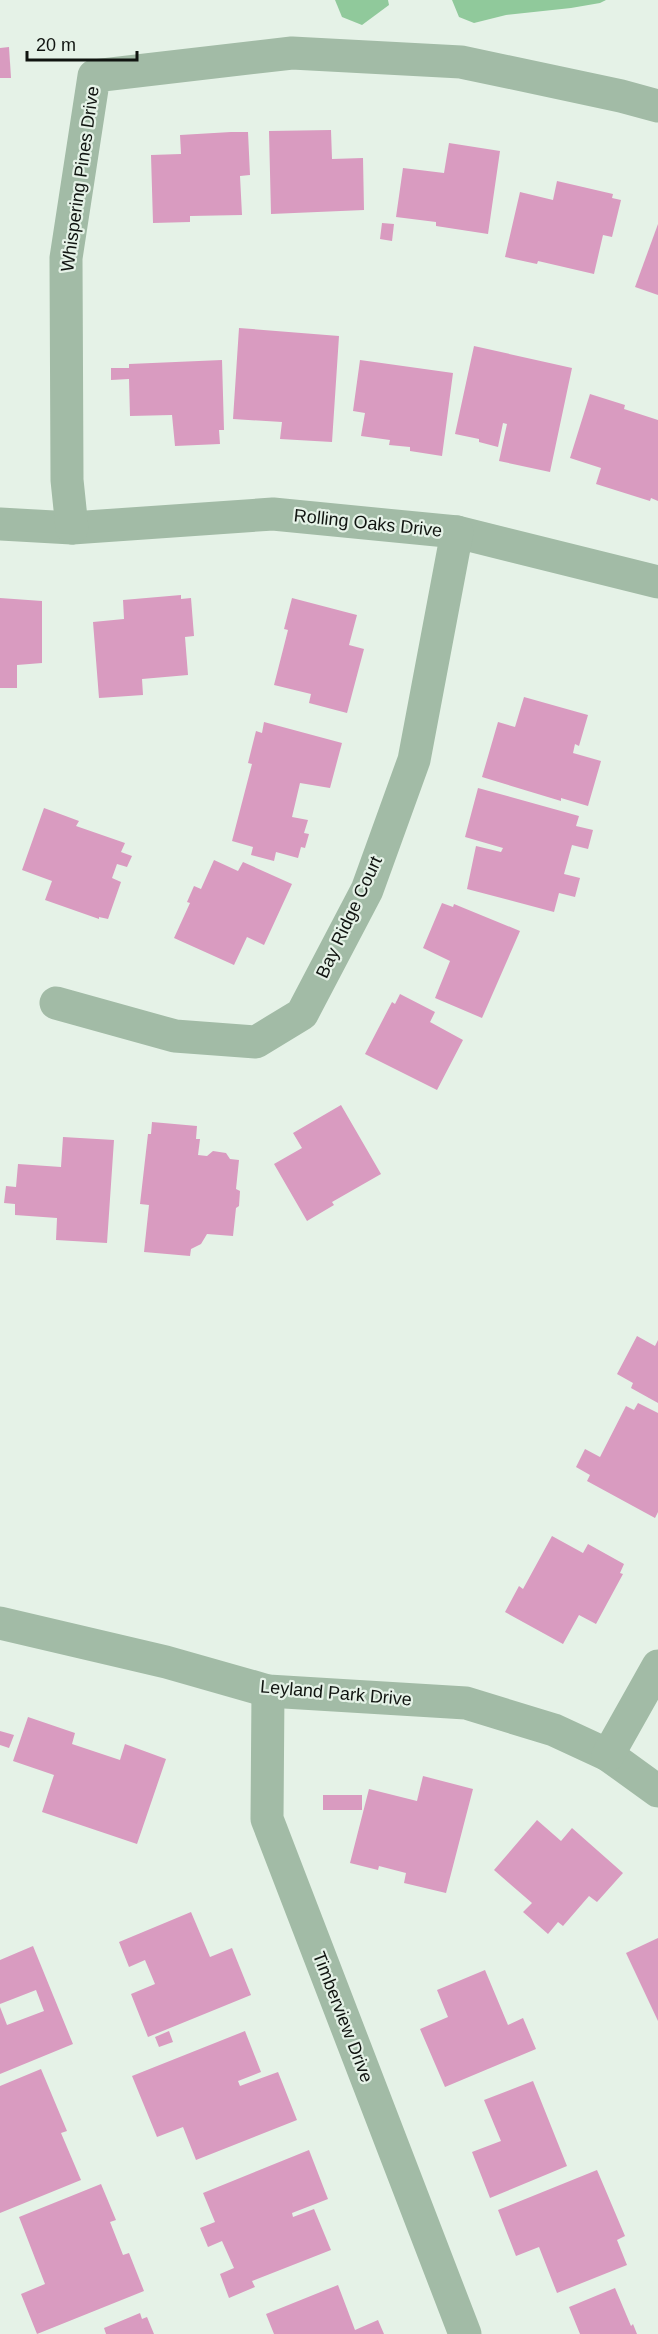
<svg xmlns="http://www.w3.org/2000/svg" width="658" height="2334" font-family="Helvetica,sans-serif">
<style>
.forest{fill:#90c99b}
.building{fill:#d99bc0}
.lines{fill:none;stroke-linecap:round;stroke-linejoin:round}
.minor{stroke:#a2bba6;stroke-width:33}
.labels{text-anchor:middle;stroke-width:4.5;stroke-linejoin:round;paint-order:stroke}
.street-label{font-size:18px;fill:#101410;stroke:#e5f2e7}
</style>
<rect width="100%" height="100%" fill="#e5f2e7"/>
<g class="forest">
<path d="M 335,0 L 388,0 L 389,5 L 362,25 L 342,17 Z"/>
<path d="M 452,0 L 606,0 L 600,3 L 571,8 L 506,15 L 474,23 L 459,17 Z"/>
</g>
<g class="building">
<path d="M 9,47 L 11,78 L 0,78 L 0,48 Z"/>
<path d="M 331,130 L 332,159 L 363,158 L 364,210 L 271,214 L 269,131 Z"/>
<path d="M 231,132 L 248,132 L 250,175 L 240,176 L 242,215 L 190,216 L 190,222 L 153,223 L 151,155 L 181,154 L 180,135 Z"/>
<path d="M 449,143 L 500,151 L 488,234 L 436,226 L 436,222 L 396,217 L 403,168 L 444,173 Z"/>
<path d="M 557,181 L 613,194 L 612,198 L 621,200 L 612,237 L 603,235 L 594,274 L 538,261 L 537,264 L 505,257 L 520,192 L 553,200 Z"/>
<path d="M 382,223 L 394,224 L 392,241 L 380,239 Z"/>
<path d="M 658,224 L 658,295 L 635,287 Z"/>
<path d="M 239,328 L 339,336 L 332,442 L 280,439 L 282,422 L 233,419 Z"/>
<path d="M 474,346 L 572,368 L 550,472 L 499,461 L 507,424 L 503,423 L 498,447 L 479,442 L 479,439 L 455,434 Z"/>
<path d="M 222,360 L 224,430 L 219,430 L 220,444 L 175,446 L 172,415 L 130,416 L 129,379 L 111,380 L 111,368 L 129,368 L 129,364 Z"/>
<path d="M 360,360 L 453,373 L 442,456 L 410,451 L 410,447 L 389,445 L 390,440 L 361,436 L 365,413 L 353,411 Z"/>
<path d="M 590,394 L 625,405 L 624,409 L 658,420 L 658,501 L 651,498 L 650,501 L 596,484 L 601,468 L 570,458 Z"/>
<path d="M 181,595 L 181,599 L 191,598 L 194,636 L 185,637 L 188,675 L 142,679 L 143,695 L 99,698 L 93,622 L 124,619 L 123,600 Z"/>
<path d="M 0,598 L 42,601 L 42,663 L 17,665 L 17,688 L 0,688 Z"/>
<path d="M 292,598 L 357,615 L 349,645 L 364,649 L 347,713 L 309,703 L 311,694 L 274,685 L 288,630 L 284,629 Z"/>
<path d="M 524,697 L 588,715 L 579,746 L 575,744 L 573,753 L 601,761 L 588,806 L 561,798 L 561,801 L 482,777 L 498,722 L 515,727 Z"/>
<path d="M 264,722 L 342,743 L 330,788 L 300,783 L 292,817 L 308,820 L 304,833 L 309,834 L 305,848 L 301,847 L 298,858 L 276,852 L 274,861 L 251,855 L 253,847 L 232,841 L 252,764 L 248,763 L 256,731 L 262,733 Z"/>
<path d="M 478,788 L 579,816 L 576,826 L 593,830 L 588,849 L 572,845 L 564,874 L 580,878 L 575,897 L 559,893 L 554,912 L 467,889 L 476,846 L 501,852 L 503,848 L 465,837 Z"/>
<path d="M 44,808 L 79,821 L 76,826 L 125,843 L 121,852 L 132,856 L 127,867 L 117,864 L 112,878 L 121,882 L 108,919 L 99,917 L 99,919 L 45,900 L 52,881 L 22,870 Z"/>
<path d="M 214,860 L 238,871 L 243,862 L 292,884 L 264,945 L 247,937 L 234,965 L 174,938 L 190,903 L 187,902 L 194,886 L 201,889 Z"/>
<path d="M 442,903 L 453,907 L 454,904 L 520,931 L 482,1018 L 435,998 L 450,961 L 423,948 Z"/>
<path d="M 400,994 L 435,1012 L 430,1022 L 463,1040 L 437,1090 L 365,1054 L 392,1002 L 395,1004 Z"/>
<path d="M 341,1105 L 381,1174 L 332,1202 L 334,1205 L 307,1221 L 274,1164 L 302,1148 L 293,1133 Z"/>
<path d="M 152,1122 L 197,1126 L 196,1139 L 200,1139 L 198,1155 L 207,1156 L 213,1151 L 226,1153 L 230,1159 L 239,1160 L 236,1189 L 240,1191 L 239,1206 L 236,1208 L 233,1236 L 207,1234 L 201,1244 L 191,1249 L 190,1256 L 144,1252 L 149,1205 L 140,1204 L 148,1134 L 151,1134 Z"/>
<path d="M 63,1137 L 114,1140 L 107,1243 L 56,1240 L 57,1218 L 15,1215 L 15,1204 L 4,1203 L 6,1186 L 16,1187 L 18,1164 L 61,1167 Z"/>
<path d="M 637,1336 L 655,1346 L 658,1340 L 658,1403 L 631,1388 L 633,1383 L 617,1374 Z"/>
<path d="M 638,1403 L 658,1413 L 658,1512 L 655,1518 L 587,1481 L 590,1475 L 576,1467 L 585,1449 L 600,1457 L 626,1406 L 634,1410 Z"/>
<path d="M 552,1536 L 583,1553 L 588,1544 L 624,1564 L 620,1573 L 623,1574 L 596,1624 L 579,1615 L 563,1644 L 505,1612 L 519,1586 L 523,1589 Z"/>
<path d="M 28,1717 L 75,1733 L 72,1744 L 120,1760 L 125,1744 L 166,1759 L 137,1844 L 42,1812 L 54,1775 L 13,1761 Z"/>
<path d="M 0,1731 L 14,1735 L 9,1748 L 0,1745 Z"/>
<path d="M 423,1776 L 473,1789 L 446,1893 L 404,1883 L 406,1873 L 379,1866 L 378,1870 L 350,1863 L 369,1789 L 417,1801 Z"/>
<rect x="323" y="1795" width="39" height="15"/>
<path d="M 537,1820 L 561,1841 L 572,1828 L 623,1873 L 597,1902 L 589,1896 L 563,1926 L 558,1922 L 548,1934 L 523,1912 L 532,1903 L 494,1870 Z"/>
<path d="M 191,1912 L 210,1957 L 232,1948 L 251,1995 L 148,2037 L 131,1994 L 155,1984 L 145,1960 L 129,1967 L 119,1942 Z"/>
<path d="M 658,1938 L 658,2021 L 626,1953 Z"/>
<path d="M 33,1946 L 73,2044 L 0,2074 L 0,2007 L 7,2025 L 44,2011 L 36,1990 L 0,2004 L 0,1960 Z"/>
<path d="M 485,1970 L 508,2025 L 523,2018 L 536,2049 L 445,2087 L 420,2029 L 448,2017 L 437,1990 Z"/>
<path d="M 169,2031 L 173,2042 L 159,2047 L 155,2037 Z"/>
<path d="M 245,2031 L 261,2072 L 238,2081 L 240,2086 L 278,2072 L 297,2120 L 196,2160 L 183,2127 L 157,2137 L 132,2076 Z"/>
<path d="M 41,2069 L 67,2131 L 61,2133 L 81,2180 L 0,2213 L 0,2086 Z"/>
<path d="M 533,2081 L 567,2166 L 490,2198 L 472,2152 L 501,2141 L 484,2100 Z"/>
<path d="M 309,2150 L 328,2199 L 292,2213 L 293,2217 L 314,2209 L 331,2250 L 252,2281 L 255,2287 L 229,2298 L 220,2274 L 234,2268 L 222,2241 L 208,2247 L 200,2228 L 215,2222 L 203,2193 Z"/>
<path d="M 597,2170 L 625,2236 L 617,2240 L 627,2265 L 557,2293 L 539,2247 L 516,2256 L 498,2210 Z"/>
<path d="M 101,2184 L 116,2220 L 110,2222 L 123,2255 L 129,2253 L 144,2291 L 37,2334 L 21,2294 L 45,2284 L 19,2217 Z"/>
<path d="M 338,2285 L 355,2330 L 378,2320 L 384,2334 L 274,2334 L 266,2314 Z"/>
<path d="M 615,2288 L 631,2326 L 633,2324 L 637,2334 L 580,2334 L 569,2307 Z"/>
<path d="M 140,2313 L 142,2319 L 147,2317 L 154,2334 L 106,2334 L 104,2328 Z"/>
</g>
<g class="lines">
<g class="minor">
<path d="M 0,524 L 72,528 L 273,514 L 457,532 L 658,582"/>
<path d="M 72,528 L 67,480 L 66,258 L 94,76 L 292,53 L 461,62 L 621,96 L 658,106"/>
<path d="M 56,1003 L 175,1036 L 256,1042 L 302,1014 L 367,890 L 414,760 L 457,532"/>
<path d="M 0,1623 L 166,1662 L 268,1691 L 466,1703 L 554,1730 L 608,1755 L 658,1791"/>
<path d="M 268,1691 L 267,1819 L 465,2334"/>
<path d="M 608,1755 L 658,1666"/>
</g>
</g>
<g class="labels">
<g class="street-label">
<text transform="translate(80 179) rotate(-82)" y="6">Whispering Pines Drive</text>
<text transform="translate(368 523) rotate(6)" y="6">Rolling Oaks Drive</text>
<text transform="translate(349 917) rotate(-65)" y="6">Bay Ridge Court</text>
<text transform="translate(336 1693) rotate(5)" y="6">Leyland Park Drive</text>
<text transform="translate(343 2017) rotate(69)" y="6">Timberview Drive</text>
</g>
</g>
<path d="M27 51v9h110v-9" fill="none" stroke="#101410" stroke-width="3"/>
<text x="36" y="51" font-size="18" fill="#101410" stroke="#e5f2e7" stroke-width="4.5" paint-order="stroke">20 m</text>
</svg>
